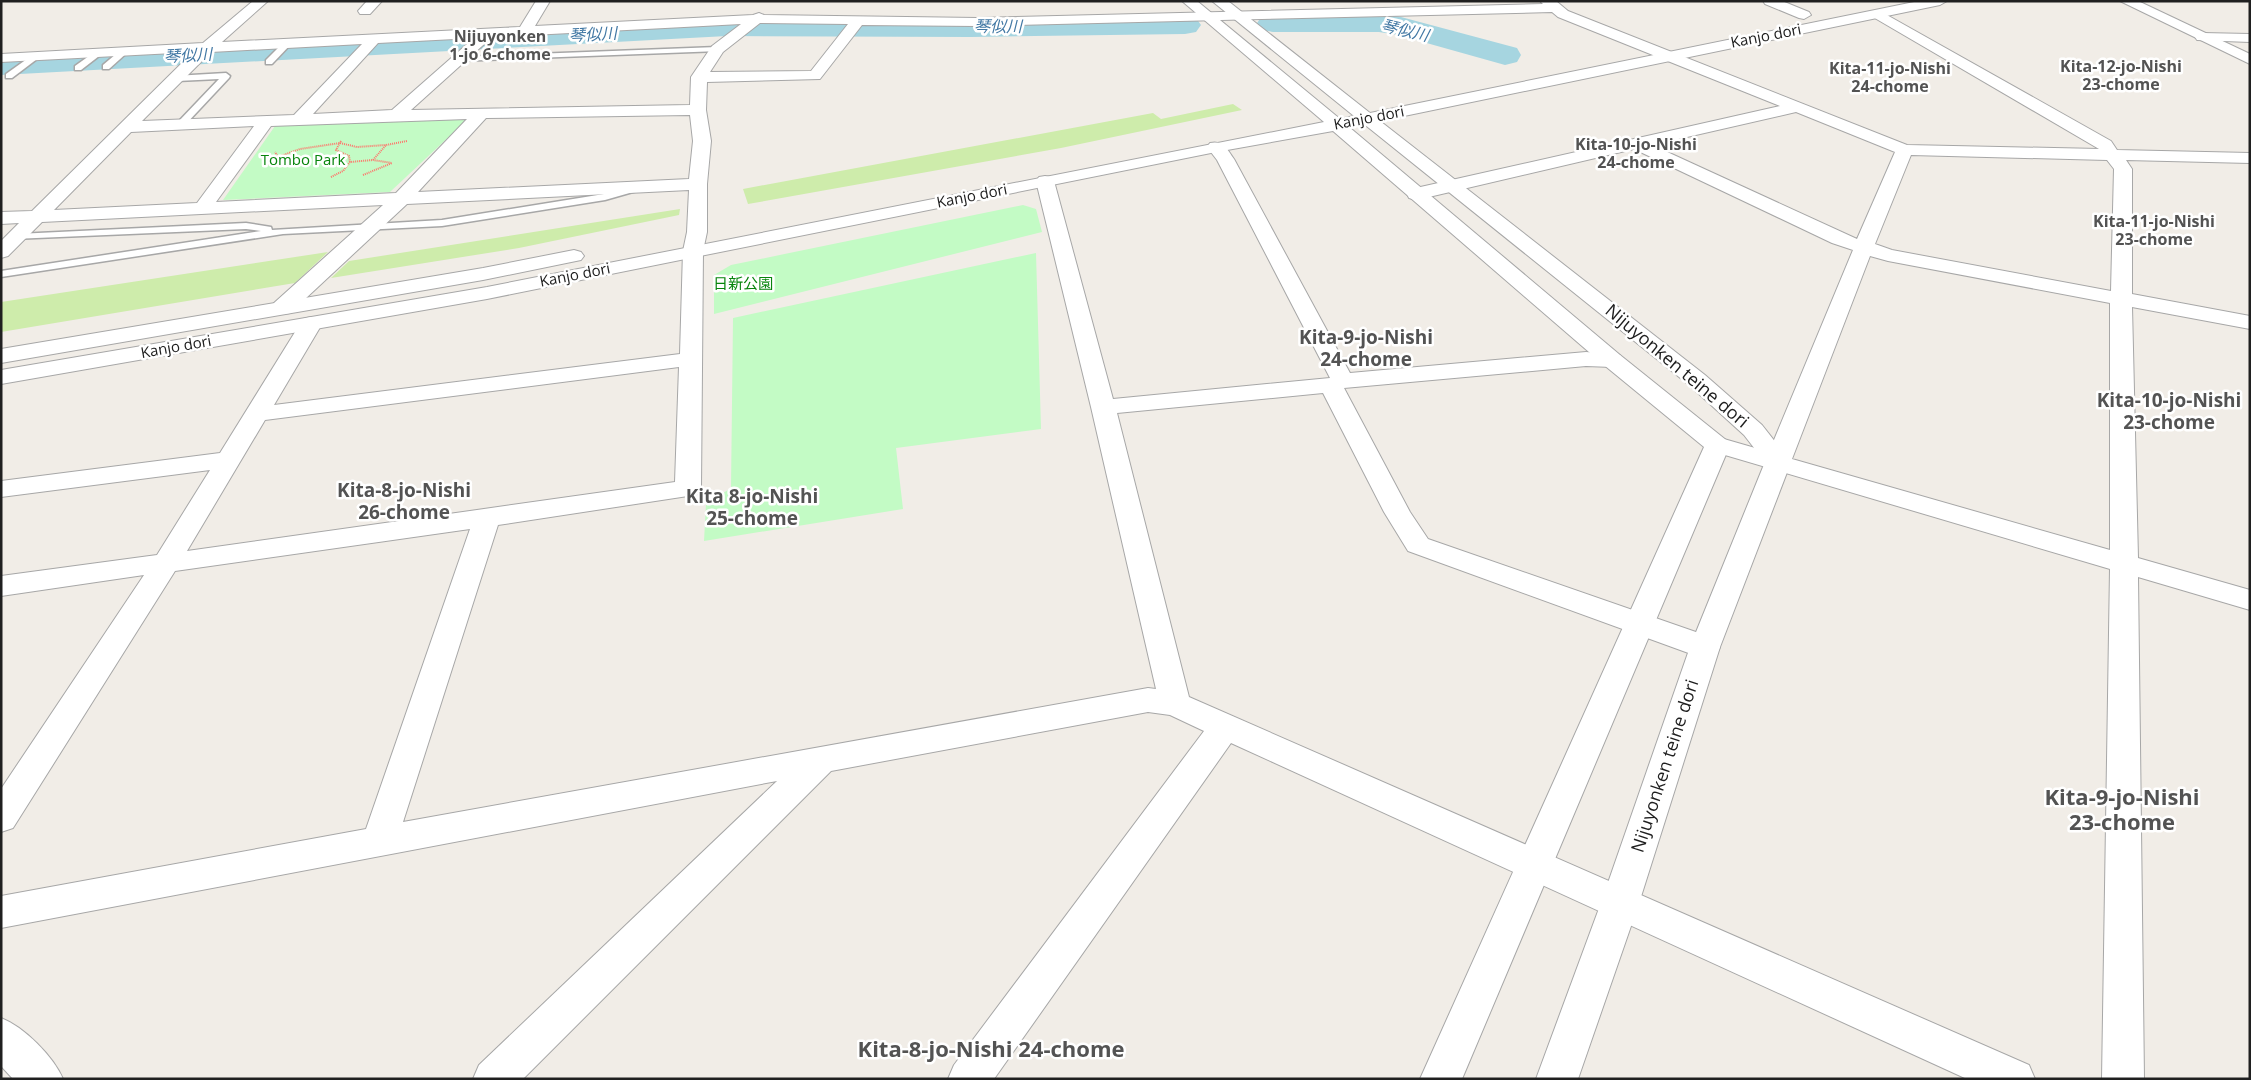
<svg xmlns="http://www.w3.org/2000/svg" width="2251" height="1080" font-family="'Open Sans','Noto Sans JP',sans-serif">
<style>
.grass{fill:#ceecab}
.park{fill:#c3fbc5}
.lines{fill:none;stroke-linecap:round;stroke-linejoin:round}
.river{fill:#a6d5e0;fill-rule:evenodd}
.service-casing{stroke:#a7a7a7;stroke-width:3}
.minor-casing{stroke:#a7a7a7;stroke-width:2}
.tertiary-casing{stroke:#a7a7a7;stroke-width:2}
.path{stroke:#ff736a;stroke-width:2;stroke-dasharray:1 1;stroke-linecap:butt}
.service{fill:#fff;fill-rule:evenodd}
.minor{fill:#fff;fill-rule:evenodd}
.tertiary{fill:#fff;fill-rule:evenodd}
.labels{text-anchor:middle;stroke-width:5;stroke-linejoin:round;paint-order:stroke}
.far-street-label{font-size:15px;fill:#202020;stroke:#fff}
.far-park-label{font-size:15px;fill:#08850d;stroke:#fff}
.far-water-label{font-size:16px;font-style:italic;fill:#4278a4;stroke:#fff}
.far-neighbourhood-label{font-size:16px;font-weight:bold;fill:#535353;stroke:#fff}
.street-label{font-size:18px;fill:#202020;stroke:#fff}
.neighbourhood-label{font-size:19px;font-weight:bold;fill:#535353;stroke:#fff}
.near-neighbourhood-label{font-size:22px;font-weight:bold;fill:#535353;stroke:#fff}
</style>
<rect width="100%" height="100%" fill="#f1ede7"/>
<g class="grass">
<path d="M 1233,104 L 1242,110 L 1061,148 L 748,204 L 743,189 L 1153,113 L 1161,119 Z"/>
<path d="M 680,209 L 679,215 L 519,248 L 331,278 L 349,261 Z"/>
<path d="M 328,252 L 295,283 L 1,332 L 1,302 Z"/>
</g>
<g class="park">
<path d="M 470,117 L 390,192 L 223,200 L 275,126 Z"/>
<path d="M 1023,205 L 1036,209 L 1042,232 L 714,314 L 714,275 L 731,265 Z"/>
<path d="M 1036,253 L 1041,429 L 896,448 L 903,509 L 704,541 L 706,504 L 731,488 L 733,318 Z"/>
</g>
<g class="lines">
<g class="river">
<path d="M 1273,14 L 1379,14 L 1401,17 L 1517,48 L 1521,55 L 1517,62 L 1505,65 L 1398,35 L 1379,32 L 1273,32 L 1262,30 L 1257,23 L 1262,16 Z"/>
<path d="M 1185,16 L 1196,18 L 1201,25 L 1196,32 L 1185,34 L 971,37 L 727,36 L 1,75 L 1,55 L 727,18 L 971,19 Z"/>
</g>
<g class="service-casing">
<g id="service">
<path d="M 285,41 L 292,43 L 272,64 L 266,64 L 266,60 Z"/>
<path d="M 717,47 L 721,49 L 720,51 L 459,61 L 455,59 L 459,57 Z"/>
<path d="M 122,49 L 129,51 L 109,69 L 103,69 L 103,65 Z"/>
<path d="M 96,51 L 103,53 L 81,70 L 75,70 L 75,66 Z"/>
<path d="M 34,54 L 41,56 L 12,78 L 6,78 L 6,74 Z"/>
<path d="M 226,73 L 230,76 L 229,78 L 184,126 L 178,126 L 178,122 L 219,79 L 177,81 L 174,80 L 174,76 Z"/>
<path d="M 636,185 L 641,188 L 640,190 L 605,200 L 442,226 L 283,234 L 1,277 L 1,271 L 261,231 L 246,229 L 13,239 L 12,237 L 17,234 L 246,223 L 271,227 L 272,230 L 442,220 L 604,194 Z"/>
</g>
</g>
<g class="minor-casing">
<g id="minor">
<path d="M 253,1 L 268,1 L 222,42 L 520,27 L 536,1 L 550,1 L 535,26 L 753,15 L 759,13 L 764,15 L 977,18 L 1543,4 L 1540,1 L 1556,1 L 1568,11 L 1907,145 L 2099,149 L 1873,17 L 1871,14 L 1878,10 L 2111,141 L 2117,150 L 2250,153 L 2250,163 L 2126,160 L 2132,169 L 2132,294 L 2250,316 L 2250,329 L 2132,307 L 2138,558 L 2250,590 L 2250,610 L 2138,577 L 2144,1079 L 2102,1079 L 2110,569 L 1708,450 L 1704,445 L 1708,440 L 1717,437 L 1769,452 L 1853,250 L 1832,243 L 1634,149 L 1416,200 L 1409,198 L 1407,194 L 1409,190 L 1416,188 L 1780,106 L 1558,17 L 1552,12 L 977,26 L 862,25 L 820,79 L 707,82 L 706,110 L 711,141 L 707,184 L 707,232 L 703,251 L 701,488 L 697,494 L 688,496 L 498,525 L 403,822 L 1148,688 L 1156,689 L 1091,407 L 1036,181 L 1039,177 L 1045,176 L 1051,177 L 1054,181 L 1113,399 L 1330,378 L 1217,160 L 1207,147 L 1210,143 C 1223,140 1227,149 1234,159 L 1350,373 L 1586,352 L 1620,355 L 1623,360 L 1620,365 L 1612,367 L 1586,366 L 1344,388 L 1410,512 L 1428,539 L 1716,639 L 1720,647 L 1716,655 L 1705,658 L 1694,655 L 1408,551 L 1384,512 L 1323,393 L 1117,413 L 1189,697 L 2029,1065 L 2035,1079 L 1967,1079 L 1231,743 L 994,1079 L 948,1079 L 954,1065 L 1204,731 L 1170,715 L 1148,712 L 831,771 L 523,1079 L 473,1079 L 479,1065 L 777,781 L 1,928 L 1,896 L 366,829 L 470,529 L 175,571 L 13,828 L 1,832 L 1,789 L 144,575 L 1,596 L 1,576 L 157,555 L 210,470 L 1,497 L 1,481 L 220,453 L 300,324 L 303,319 L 311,317 L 319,319 L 322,324 L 274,405 L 680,354 L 683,251 L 687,232 L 689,190 L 407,204 L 290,313 L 282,314 L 274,313 L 271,308 L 274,303 L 383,205 L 42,222 L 8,256 L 1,258 L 1,241 L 19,223 L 1,224 L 1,212 L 32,211 L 193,52 L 1,62 L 1,54 L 203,43 ZM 760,23 L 848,24 L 811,71 L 710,72 L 723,52 ZM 741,24 L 712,46 L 691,77 L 690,105 L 411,110 L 492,37 ZM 474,38 L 392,110 L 313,114 L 378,43 ZM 362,44 L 294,115 L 142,121 L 211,52 ZM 1796,112 L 1895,152 L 1857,239 L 1652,145 ZM 690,115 L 693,141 L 689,179 L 418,192 L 486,118 ZM 467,119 L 396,193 L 216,202 L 271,126 ZM 254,126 L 197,203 L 54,210 L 131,132 ZM 1911,155 L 2107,160 L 2114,169 L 2111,291 L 1892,250 L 1875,244 ZM 1870,256 L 1888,261 L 2110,303 L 2110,550 L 1792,459 ZM 679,367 L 675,482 L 187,551 L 265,420 Z"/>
<path d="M 367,1 L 382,1 L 370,14 L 360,14 L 358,11 Z"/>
<path d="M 1763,1 L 1782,1 L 1809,12 L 1811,15 L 1804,19 L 1799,18 L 1765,4 Z"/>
<path d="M 2202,33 L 2250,34 L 2250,42 L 2197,40 L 2195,37 L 2197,34 Z"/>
<path d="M 1,1018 C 24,1027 53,1056 63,1079 L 13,1079 L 1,1066 Z"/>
</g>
</g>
<g class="tertiary-casing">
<g id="tertiary">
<path d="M 1182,1 L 1197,1 L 1340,119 L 1354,116 L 1212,1 L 1228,1 L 1370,113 L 1919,1 L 1947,1 L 1940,5 L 1380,121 L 1705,375 L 1762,425 L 1791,462 L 1720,647 L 1639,903 L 1578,1079 L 1536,1079 L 1601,903 L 1690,647 L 1765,462 L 1744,435 L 1689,385 L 1364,124 L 1349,127 L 1620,355 L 1726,440 L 1730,445 L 1462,1079 L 1420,1079 L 1704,447 L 1604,365 L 1333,131 L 1216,152 L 487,299 L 1,384 L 1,370 L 487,287 L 1324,122 Z"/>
<path d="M 2120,1 L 2138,1 L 2250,54 L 2250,64 Z"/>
<path d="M 574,250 L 581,252 L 584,256 L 581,260 L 483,280 L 1,363 L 1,349 L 483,268 Z"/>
</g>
</g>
<g class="path">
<path d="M 341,141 L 336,150 L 349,156 L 350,162"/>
<path d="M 278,157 L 300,149 L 340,143 L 357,147 L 386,145"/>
<path d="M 266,165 L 278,157 L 275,152"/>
<path d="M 363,175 L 392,163 L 373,160"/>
<path d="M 331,177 L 343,171 L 350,162 L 373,160 L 386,145 L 407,141"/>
</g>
<use href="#service" class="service"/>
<use href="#minor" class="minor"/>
<use href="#tertiary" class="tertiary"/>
</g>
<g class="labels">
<g class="far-street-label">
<text transform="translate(1766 36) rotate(-11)" y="5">Kanjo dori</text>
<text transform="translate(1369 118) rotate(-11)" y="5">Kanjo dori</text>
<text transform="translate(972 196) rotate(-11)" y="5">Kanjo dori</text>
<text transform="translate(575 275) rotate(-11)" y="5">Kanjo dori</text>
<text transform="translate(176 347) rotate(-10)" y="5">Kanjo dori</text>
</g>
<g class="far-park-label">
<text x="303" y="165">Tombo Park</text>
<text x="743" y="289">日新公園</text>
</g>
<g class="far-water-label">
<text x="998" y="32">琴似川</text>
<text transform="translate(1405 30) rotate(13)" y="6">琴似川</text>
<text transform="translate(593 34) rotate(-3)" y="6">琴似川</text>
<text transform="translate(188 55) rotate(-3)" y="6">琴似川</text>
</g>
<g class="far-neighbourhood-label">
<text x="500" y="42">Nijuyonken<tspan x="500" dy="18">1-jo 6-chome</tspan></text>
<text x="2121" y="72">Kita-12-jo-Nishi<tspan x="2121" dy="18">23-chome</tspan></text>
<text x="1890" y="74">Kita-11-jo-Nishi<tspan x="1890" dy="18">24-chome</tspan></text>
<text x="1636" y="150">Kita-10-jo-Nishi<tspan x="1636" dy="18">24-chome</tspan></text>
<text x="2154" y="227">Kita-11-jo-Nishi<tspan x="2154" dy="18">23-chome</tspan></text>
</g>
<g class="street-label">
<text transform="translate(1677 366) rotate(40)" y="6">Nijuyonken teine dori</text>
<text transform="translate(1665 766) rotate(-72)" y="6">Nijuyonken teine dori</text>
</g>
<g class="neighbourhood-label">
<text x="1366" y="344">Kita-9-jo-Nishi<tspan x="1366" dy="22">24-chome</tspan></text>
<text x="2169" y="407">Kita-10-jo-Nishi<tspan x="2169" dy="22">23-chome</tspan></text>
<text x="404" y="497">Kita-8-jo-Nishi<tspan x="404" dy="22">26-chome</tspan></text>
<text x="752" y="503">Kita 8-jo-Nishi<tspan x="752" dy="22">25-chome</tspan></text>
</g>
<g class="near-neighbourhood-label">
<text x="2122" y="805">Kita-9-jo-Nishi<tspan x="2122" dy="25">23-chome</tspan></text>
<text x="991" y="1057">Kita-8-jo-Nishi 24-chome</text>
</g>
</g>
<rect width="2251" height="1080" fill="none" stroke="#202020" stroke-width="5"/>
</svg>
